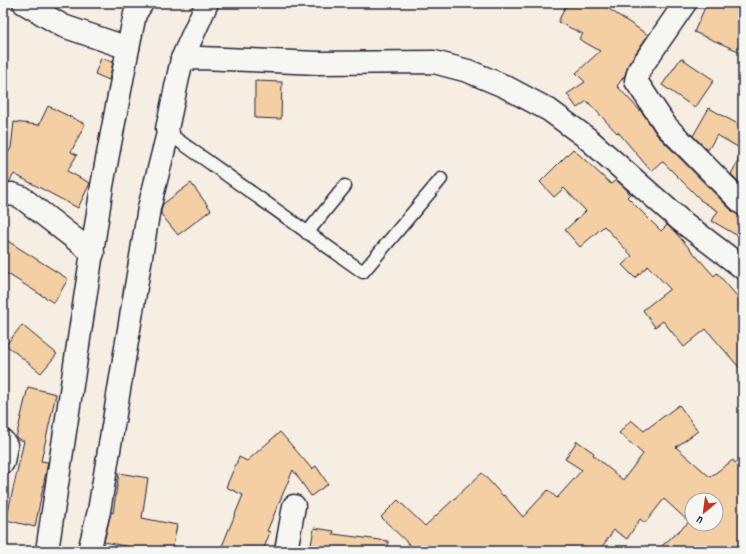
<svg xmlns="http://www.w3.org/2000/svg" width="746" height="554" font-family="Dekko,sans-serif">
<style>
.building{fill:#f4cfa4;stroke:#22223b;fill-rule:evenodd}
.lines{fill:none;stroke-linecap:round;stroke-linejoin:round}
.service-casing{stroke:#22223b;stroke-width:15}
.minor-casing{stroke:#22223b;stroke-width:25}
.service{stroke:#f6f6f2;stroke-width:12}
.minor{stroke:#f6f6f2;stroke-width:22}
</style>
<rect width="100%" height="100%" fill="#f6eee2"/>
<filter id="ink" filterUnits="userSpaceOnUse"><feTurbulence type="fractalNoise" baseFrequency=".025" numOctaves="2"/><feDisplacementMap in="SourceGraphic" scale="8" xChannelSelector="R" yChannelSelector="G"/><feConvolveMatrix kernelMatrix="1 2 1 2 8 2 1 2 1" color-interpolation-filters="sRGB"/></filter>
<g filter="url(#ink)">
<g class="building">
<path d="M 567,3 L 600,3 L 648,35 L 629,63 L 625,75 L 617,86 L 644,115 L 657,135 L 734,213 L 743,216 L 743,228 L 738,236 L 712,221 L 718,211 L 700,200 L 700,199 L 662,161 L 651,171 L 618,132 L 617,133 L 587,101 L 577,108 L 567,94 L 585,82 L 576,73 L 600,51 L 579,39 L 583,34 L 558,22 Z"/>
<path d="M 707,3 L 743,3 L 743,53 L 694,32 Z"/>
<path d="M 101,58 L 113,62 L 109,80 L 95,74 Z"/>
<path d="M 681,58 L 714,80 L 695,108 L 662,85 Z"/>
<path d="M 255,81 L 282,82 L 281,119 L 255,118 Z"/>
<path d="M 48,106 L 85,124 L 71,152 L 77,155 L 67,171 L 90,183 L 78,208 L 14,174 L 9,182 L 3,182 L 3,161 L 11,148 L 14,122 L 39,125 Z"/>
<path d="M 709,108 L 743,127 L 743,150 L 717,135 L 708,150 L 693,136 Z"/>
<path d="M 573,149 L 611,184 L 616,180 L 625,188 L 630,194 L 627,197 L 661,231 L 667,225 L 674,231 L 714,276 L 717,273 L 743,303 L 743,372 L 706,329 L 684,347 L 663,321 L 655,327 L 643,310 L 670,289 L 648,266 L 635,278 L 622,265 L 632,256 L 604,226 L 580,247 L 565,230 L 586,211 L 564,188 L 554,197 L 540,182 Z"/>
<path d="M 743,152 L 743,186 L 731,174 Z"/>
<path d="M 191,183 L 211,210 L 178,235 L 161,214 L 161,211 L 163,204 Z"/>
<path d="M 3,238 L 68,279 L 54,303 L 3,271 Z"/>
<path d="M 22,325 L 57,354 L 41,373 L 6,345 Z"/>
<path d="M 28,387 L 56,394 L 41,461 L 48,462 L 35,527 L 6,520 L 24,441 L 16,438 Z"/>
<path d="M 679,405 L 698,431 L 676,447 L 710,477 L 733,460 L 735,463 L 743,457 L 743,551 L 656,551 L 689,522 L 664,499 L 645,523 L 640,519 L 627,539 L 614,530 L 599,551 L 416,551 L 381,517 L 398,500 L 425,526 L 482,473 L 503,496 L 504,495 L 523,517 L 548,490 L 557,498 L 582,470 L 565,459 L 577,441 L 594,453 L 593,455 L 623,480 L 643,454 L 619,433 L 631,420 L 644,431 ZM 692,500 L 716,500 L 716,524 L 692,524 Z"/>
<path d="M 280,432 L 312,469 L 316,466 L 328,484 L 311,496 L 293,470 L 267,531 L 270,532 L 263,551 L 220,551 L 243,495 L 226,487 L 239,457 L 247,461 Z"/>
<path d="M 119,473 L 148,478 L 142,518 L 177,525 L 172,551 L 152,551 L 104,542 L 111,512 L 113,513 Z"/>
<path d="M 314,528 L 334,531 L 333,534 L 388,541 L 388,551 L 310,551 Z"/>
</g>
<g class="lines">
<g class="service-casing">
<g id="service">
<path d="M 168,133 L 363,272 L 441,179"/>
<path d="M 307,233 L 345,186"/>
</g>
</g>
<g class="minor-casing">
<g id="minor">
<path d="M 24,3 L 63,26 L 128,48"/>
<path d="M 685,3 L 639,70 L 636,81 L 666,126 L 743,204"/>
<path d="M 182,59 L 200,58 L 318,63 L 434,62 L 468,71 L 504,86 L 549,110 L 587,138 L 680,220 L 743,268"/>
<path d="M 3,195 L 12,194 L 21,197 L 93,253"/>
<path d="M 3,441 L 6,445 L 3,462"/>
<path d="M 47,551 L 102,186 L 128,48 L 135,14 L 142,3"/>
<path d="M 89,551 L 99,511 L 149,208 L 168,133 L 167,129 L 182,59 L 207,3"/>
<path d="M 286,551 L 294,506"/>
</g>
</g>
<use href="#service" class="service"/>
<use href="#minor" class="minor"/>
</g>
</g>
<rect width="746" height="554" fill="none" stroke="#f6f6f2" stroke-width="16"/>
<rect x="8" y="8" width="730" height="538" fill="none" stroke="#22223b" stroke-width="1.5" filter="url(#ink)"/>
<g transform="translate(704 512) rotate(209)"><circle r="19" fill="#f6f6f2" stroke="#a1a1a9"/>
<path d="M0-3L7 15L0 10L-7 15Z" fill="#c8321e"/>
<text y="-6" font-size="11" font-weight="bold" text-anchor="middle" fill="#22223b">U</text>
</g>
</svg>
